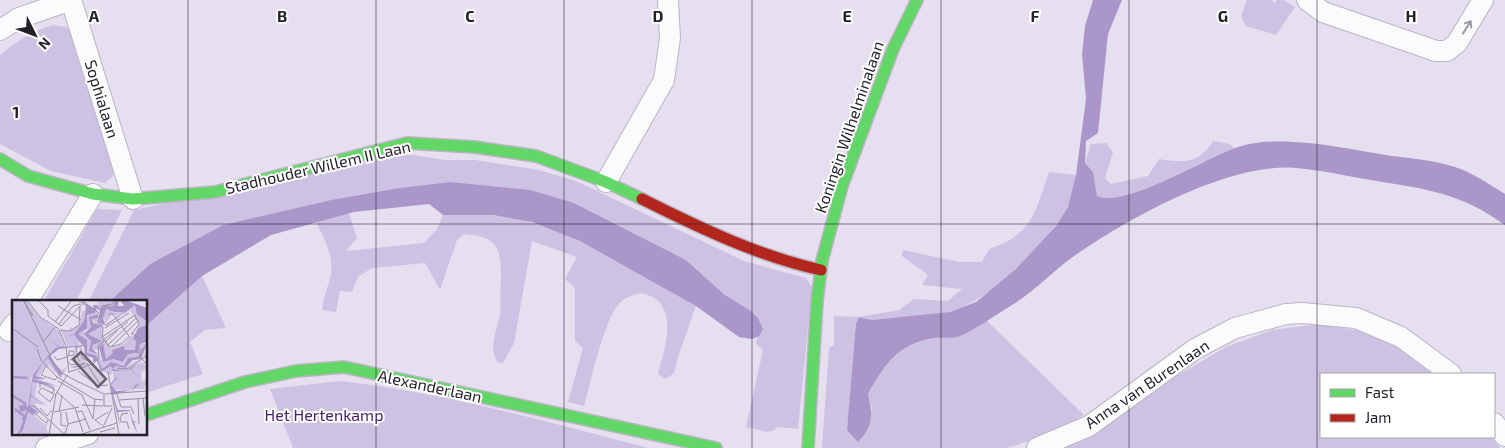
<svg xmlns="http://www.w3.org/2000/svg" width="1505" height="448" font-family="'Exo 2',sans-serif">
<style>
.green{fill:#cec2e4}
.water{fill:#aa96c9}
.lines{fill:none;stroke-linecap:round;stroke-linejoin:round}
.street-casing{stroke:#bab5c2;stroke-width:22}
.fast-casing{stroke:#bab5c2;stroke-width:14}
.jam-casing{stroke:#bab5c2;stroke-width:14}
.street{stroke:#fbfafd;stroke-width:20}
.fast{stroke:#63d668;stroke-width:11}
.jam{stroke:#b3261e;stroke-width:11}
.oneway{stroke:#9a979e}
.grid{fill:none;stroke:#231f29;stroke-width:1;stroke-opacity:0.55}
.labels{text-anchor:middle;stroke-width:4;stroke-linejoin:round;paint-order:stroke}
.street-label{font-size:16px;fill:#231f29;stroke:#fff}
.park-label{font-size:16px;fill:#421c6a;stroke:#fff}
.inset-river{fill:none;stroke:#aa96c9;stroke-width:2.5}
.inset-road{fill:none;stroke:#9792a0;stroke-width:1}
.view{fill:#67626f;fill-opacity:0.15;stroke:#67626f;stroke-width:2.5}
.inset-edge{fill:none;stroke:#231f29;stroke-width:2.5}
.grid-label{font-size:16px;text-anchor:middle;font-weight:bold;fill:#231f29;stroke:#fff;stroke-width:4;stroke-linejoin:round;paint-order:stroke}
</style>
<rect width="100%" height="100%" fill="#e5dff0"/>
<g class="green">
<path d="M 1247,0 L 1271,0 L 1275,3 L 1277,0 L 1284,0 L 1295,7 L 1276,35 L 1246,26 L 1241,16 Z"/>
<path d="M 53,25 L 66,27 L 75,36 L 116,169 L 112,177 L 105,183 L 51,171 L 0,144 L 0,55 C 16,41 33,31 53,25 Z"/>
<path d="M 1213,141 L 1230,144 L 1235,149 C 1207,162 1123,207 1096,196 L 1093,172 L 1085,163 L 1091,144 L 1106,143 L 1113,152 L 1105,178 L 1111,184 L 1148,176 L 1159,159 C 1182,163 1200,164 1213,141 Z"/>
<path d="M 398,153 L 446,160 L 475,160 L 539,170 L 576,181 L 744,261 L 806,278 L 812,287 L 798,429 L 776,427 L 775,430 L 767,432 L 746,427 L 763,350 L 756,344 L 757,337 L 759,336 L 758,318 L 725,295 L 686,260 L 574,203 L 450,182 L 399,188 L 331,200 L 223,225 L 150,264 L 109,302 L 88,302 L 134,210 Z"/>
<path d="M 1049,172 L 1076,175 C 1074,186 1072,199 1067,208 C 1048,244 991,299 952,311 C 931,318 895,317 872,320 L 859,317 L 847,430 L 872,409 L 868,394 L 888,361 L 904,347 L 933,338 L 960,336 L 986,320 L 1084,415 L 1044,436 L 1007,448 L 822,448 L 829,348 L 834,345 L 834,316 L 859,317 L 899,310 L 914,299 L 948,301 L 962,289 L 922,285 L 928,275 L 902,256 L 903,250 L 959,262 L 982,262 L 989,249 C 1033,235 1035,212 1049,172 Z"/>
<path d="M 97,209 L 122,210 L 77,299 L 72,302 L 43,302 Z"/>
<path d="M 349,213 L 357,238 L 346,251 L 424,243 L 437,229 L 443,215 C 473,215 504,213 533,223 C 591,241 644,276 696,306 L 678,357 L 674,373 L 666,379 L 658,374 C 664,350 681,304 645,294 C 636,292 624,298 618,305 C 603,324 591,381 584,406 L 568,402 L 583,348 L 575,341 L 575,288 L 565,279 L 577,257 L 532,241 L 514,343 L 503,363 L 497,362 C 488,344 497,333 500,314 C 501,302 500,290 501,279 C 501,247 498,237 464,234 L 457,240 L 440,290 L 425,263 L 372,268 L 358,277 L 352,292 L 340,291 L 336,312 L 322,310 C 323,298 327,289 330,279 C 335,257 325,240 316,222 Z"/>
<path d="M 202,276 L 226,328 L 205,330 L 190,342 L 203,374 L 146,393 L 146,326 Z"/>
<path d="M 1321,324 L 1366,332 L 1400,348 L 1437,374 L 1321,374 L 1321,437 L 1491,437 L 1500,448 L 1062,448 L 1112,422 L 1163,384 L 1226,347 L 1272,330 Z"/>
<path d="M 339,381 C 444,392 547,422 649,448 L 293,448 L 270,389 Z"/>
</g>
<g class="water">
<path d="M 1093,0 L 1122,0 L 1108,34 L 1098,133 L 1086,141 L 1085,163 L 1093,172 L 1097,196 C 1126,208 1206,158 1238,147 C 1280,133 1348,149 1392,156 C 1410,158 1430,160 1448,165 C 1469,170 1487,183 1505,194 L 1505,225 C 1459,192 1425,189 1371,180 C 1346,176 1321,170 1296,168 C 1230,162 1131,217 1077,254 C 1055,269 1035,291 1012,305 C 999,313 973,331 960,336 C 952,339 942,337 934,338 C 896,345 886,363 868,394 C 873,414 873,427 858,442 L 847,430 L 856,324 L 859,317 L 872,320 L 950,312 L 976,302 L 1016,269 L 1056,226 L 1068,207 L 1076,175 L 1086,99 L 1082,54 L 1085,26 Z"/>
<path d="M 450,182 L 530,190 L 574,203 L 686,260 L 725,295 L 751,311 L 758,318 L 763,329 L 759,336 L 752,339 L 739,337 L 696,306 L 580,241 L 532,222 L 493,215 L 443,215 L 429,204 L 354,212 L 271,235 L 202,276 L 146,326 L 146,302 L 109,302 L 150,264 L 223,225 L 331,200 L 399,188 Z"/>
</g>
<g class="lines">
<g class="street-casing">
<g id="street">
<path d="M 71,0 L 133,199"/>
<path d="M 1307,0 L 1323,12 L 1436,51 L 1447,51 L 1457,43 L 1483,0"/>
<path d="M 0,30 L 19,18 L 71,0"/>
<path d="M 606,182 L 664,80 L 670,38 L 668,0"/>
<path d="M 27,302 L 93,194"/>
<path d="M 9,331 L 14,324"/>
<path d="M 1494,423 L 1505,436"/>
<path d="M 46,448 L 88,434"/>
<path d="M 1037,448 L 1089,426 L 1195,349 L 1235,328 L 1286,314 L 1302,313 L 1356,318 L 1401,337 L 1451,374"/>
</g>
</g>
<g class="fast-casing">
<g id="fast">
<path d="M 0,159 L 28,176 L 93,194 L 133,199 L 215,192 L 407,143 L 474,147 L 536,156 L 606,182 L 642,199"/>
<path d="M 146,415 L 245,382 L 296,371 L 344,367 L 716,448"/>
<path d="M 808,448 L 817,301 L 822,261 L 842,186 L 893,49 L 917,0"/>
</g>
</g>
<g class="jam-casing">
<path id="jam" d="M 642,199 C 700,228 758,256 821,270"/>
</g>
<use href="#street" class="street"/>
<use href="#fast" class="fast"/>
<use href="#jam" class="jam"/>
</g>
<defs><path id="oneway-shaft" d="M-6 0H5M1.5-3L5.5 0L1.5 3" fill="none" stroke-width="1.6" stroke-linecap="round" stroke-linejoin="round" transform="scale(1.25)"/></defs>
<use class="oneway" href="#oneway-shaft" transform="translate(1467 27) rotate(-58)"/>
<path class="grid" d="M 188,0 L 188,448M 376,0 L 376,448M 564,0 L 564,448M 752,0 L 752,448M 941,0 L 941,448M 1129,0 L 1129,448M 1317,0 L 1317,448M 0,224 L 1505,224"/>
<g class="labels">
<g class="street-label">
<text transform="translate(102 99) rotate(73)" y="6">Sophialaan</text>
<text transform="translate(849 127) rotate(-71)" y="6">Koningin Wilhelminalaan</text>
<text transform="translate(318 167) rotate(-13)" y="6">Stadhouder Willem II Laan</text>
<text transform="translate(1147 384) rotate(-34)" y="6">Anna van Burenlaan</text>
<text transform="translate(430 386) rotate(12)" y="6">Alexanderlaan</text>
</g>
<g class="park-label">
<text x="324" y="421">Het Hertenkamp</text>
</g>
</g>
<g transform="translate(12 300)">
<rect width="135" height="135" fill="#e5dff0"/>
<path d="M 0,0 L 14,0 L 27,17 L 47,31 L 53,46 L 44,48 L 36,58 L 50,70 L 56,66 L 49,78 L 36,64 L 37,68 L 32,67 L 27,76 L 34,79 L 19,77 L 20,82 L 21,78 L 26,79 L 47,87 L 42,86 L 44,91 L 25,83 L 23,97 L 34,105 L 22,103 L 33,116 L 26,112 L 23,116 L 33,125 L 35,123 L 37,123 L 34,126 L 36,134 L 33,135 L 4,135 L 5,131 L 0,135 ZM 85,0 L 104,0 L 100,6 L 84,10 L 86,12 L 91,27 L 89,33 L 99,48 L 112,44 L 120,35 L 124,41 L 123,50 L 113,50 L 112,46 L 100,50 L 102,53 L 94,59 L 91,50 L 94,49 L 80,50 L 85,39 L 76,34 L 84,28 L 87,31 L 80,18 L 86,18 L 86,14 L 79,16 L 79,27 L 73,31 L 79,40 L 77,50 L 86,54 L 90,61 L 101,59 L 112,62 L 116,54 L 124,54 L 125,34 L 133,34 L 135,39 L 129,44 L 135,44 L 128,55 L 116,58 L 112,66 L 99,62 L 90,69 L 84,55 L 75,53 L 75,40 L 65,34 L 74,28 L 75,15 L 83,13 L 84,8 L 87,9 ZM 123,5 L 135,25 L 123,35 L 127,24 L 118,10 L 112,15 L 112,12 L 103,17 L 104,15 L 100,15 L 91,26 L 86,21 L 94,21 L 91,18 L 93,9 L 112,11 ZM 70,11 L 73,11 L 72,22 L 61,35 L 70,41 L 71,46 L 66,42 L 67,46 L 56,47 L 49,30 L 58,31 L 58,27 L 61,29 L 68,24 ZM 135,49 L 135,55 L 115,68 L 130,62 L 135,67 L 129,73 L 128,70 L 130,81 L 135,80 L 132,89 L 100,90 L 99,84 L 104,78 L 101,70 L 99,75 L 91,71 L 99,66 L 100,69 L 101,66 L 113,68 L 131,57 Z" fill="#cec2e4"/>
<path d="M 64,0 L 82,8 L 81,5 L 85,5 L 89,9 L 91,5 L 100,6 L 104,0 L 107,0 L 106,6 L 112,6 L 108,0 L 113,0 L 135,8 L 135,22 L 125,14 L 123,5 L 94,26 L 87,22 L 88,10 L 84,8 L 83,13 L 75,15 L 75,28 L 66,34 L 75,40 L 75,53 L 84,55 L 90,69 L 99,62 L 112,66 L 116,58 L 127,56 L 129,49 L 135,44 L 129,59 L 121,60 L 113,68 L 104,66 L 100,69 L 113,71 L 126,64 L 119,69 L 125,76 L 118,69 L 112,71 L 115,78 L 112,71 L 101,71 L 104,78 L 109,80 L 104,79 L 99,85 L 104,91 L 121,90 L 123,85 L 128,83 L 122,89 L 101,95 L 106,110 L 118,110 L 121,121 L 126,121 L 122,122 L 126,135 L 120,122 L 118,111 L 106,112 L 108,126 L 98,85 L 103,78 L 99,66 L 89,72 L 85,61 L 81,62 L 81,58 L 73,55 L 72,46 L 65,48 L 65,56 L 69,62 L 76,64 L 78,66 L 73,64 L 67,67 L 58,68 L 71,63 L 67,61 L 65,57 L 63,47 L 47,49 L 38,56 L 50,74 L 48,77 L 36,58 L 31,62 L 23,76 L 34,79 L 21,79 L 43,85 L 20,82 L 19,95 L 34,105 L 19,96 L 17,106 L 25,111 L 21,115 L 16,112 L 11,130 L 6,135 L 15,110 L 8,112 L 7,106 L 13,104 L 16,108 L 21,75 L 31,62 L 42,49 L 34,43 L 42,49 L 46,47 L 37,38 L 47,47 L 52,46 L 41,35 L 53,47 L 71,45 L 62,35 L 56,36 L 62,34 L 72,21 L 74,6 ZM 94,9 L 103,12 L 112,12 L 93,25 L 91,18 ZM 86,14 L 86,18 L 80,19 L 81,23 L 90,26 L 76,34 L 90,41 L 81,45 L 80,49 L 86,54 L 77,51 L 79,41 L 72,34 L 79,27 L 77,17 ZM 135,25 L 135,42 L 128,44 L 127,38 L 126,53 L 116,54 L 111,62 L 101,59 L 91,62 L 87,47 L 91,43 L 94,59 L 101,53 L 100,50 L 112,46 L 113,50 L 123,50 L 124,41 L 121,39 L 126,28 Z" fill="#aa96c9" fill-rule="evenodd"/>
<path class="inset-river" d="M 0,77 L 16,78M 1,96 L 14,104M 3,109 L 12,116 L 11,120"/>
<path class="inset-road" d="M 15,0 L 28,17 L 47,29M 26,0 L 36,10 L 36,16 L 49,26M 69,0 L 87,13M 46,6 L 69,20M 96,15 L 100,13 L 117,36M 21,16 L 12,1 L 41,62 L 50,73 L 68,83M 43,22 L 60,0M 47,24 L 61,6 L 68,4M 49,26 L 72,2M 91,27 L 90,38 L 98,47 L 109,44 L 118,36M 91,27 L 86,22 L 90,6 L 100,4 L 103,0M 0,28 L 26,47M 93,28 L 117,13M 47,30 L 54,46 L 57,73M 48,30 L 58,31 L 67,25 L 68,7M 119,33 L 127,38 L 127,55 L 135,65M 90,37 L 123,15 L 127,24 L 120,34M 91,40 L 116,22M 32,41 L 43,27M 93,42 L 105,31M 96,45 L 124,18M 99,47 L 126,21M 69,48 L 70,58 L 79,62 L 95,80M 25,49 L 29,60 L 45,77 L 82,99 L 91,100M 42,56 L 45,60 L 55,57M 54,56 L 56,56 L 62,55 L 62,51 L 57,51 L 57,55M 55,61 L 59,65 L 64,64 L 63,59 L 58,60M 34,66 L 29,75 L 43,80 L 45,77M 77,67 L 89,86M 105,68 L 115,69 L 135,56M 66,71 L 86,86 L 96,85M 57,72 L 81,64 L 87,58 L 86,46 L 92,41M 96,72 L 107,135M 46,81 L 70,95 L 81,119M 67,82 L 92,94 L 135,91M 28,88 L 28,83 L 36,85 L 42,89 L 40,94M 45,92 L 63,108 L 71,132M 105,94 L 109,107 L 119,107 L 122,114M 42,95 L 38,102 L 26,92 L 30,88 L 44,95M 92,95 L 92,106 L 100,106M 131,98 L 133,116M 126,99 L 127,124M 107,100 L 135,98M 70,105 L 91,106M 16,106 L 22,106 L 53,135M 28,108 L 35,116 L 40,110M 27,112 L 24,114 L 28,118 L 34,123 L 36,120M 42,112 L 67,107M 47,112 L 50,95M 49,112 L 49,125 L 54,126M 65,112 L 70,111 L 78,130M 116,113 L 110,114 L 108,119 L 109,122 L 115,122 L 117,129M 81,119 L 83,99M 56,124 L 74,119M 90,125 L 83,120 L 96,112M 91,127 L 100,108M 88,132 L 103,128M 53,134 L 56,124 L 54,112M 37,135 L 44,94 L 55,75M 67,135 L 105,123"/>
<path class="view" d="M 69,52 L 94,79 L 86,87 L 61,59 Z"/>
<rect width="135" height="135" class="inset-edge"/>
</g>
<g class="grid-label">
<text x="94" y="22">A</text>
<text x="282" y="22">B</text>
<text x="470" y="22">C</text>
<text x="658" y="22">D</text>
<text x="847" y="22">E</text>
<text x="1035" y="22">F</text>
<text x="1223" y="22">G</text>
<text x="1411" y="22">H</text>
<text x="16" y="118">1</text>
</g>
<rect x="1320" y="373" width="175" height="65" fill="#ffffff" stroke="#a7a5a9"/>
<rect x="1330" y="389" width="25" height="8" fill="#63d668" stroke="#a7a5a9"/>
<text x="1365" y="398" font-size="15" fill="#231f29">Fast</text>
<rect x="1330" y="414" width="25" height="8" fill="#b3261e" stroke="#a7a5a9"/>
<text x="1365" y="423" font-size="15" fill="#231f29">Jam</text>
<g transform="translate(35 35) rotate(132)" stroke="#ffffff" stroke-width="4" paint-order="stroke">
<path d="M0-4L9 19L0 12L-9 19Z" fill="#231f29"/>
<text y="-8" font-size="14" font-weight="bold" text-anchor="middle" fill="#231f29">N</text>
</g>
</svg>
